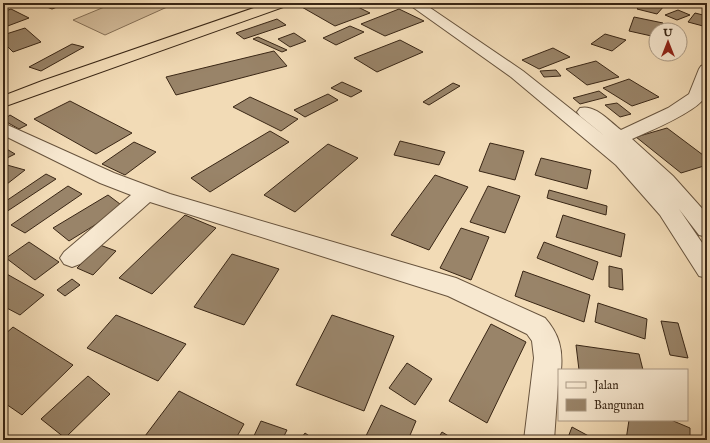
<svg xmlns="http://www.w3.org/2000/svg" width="710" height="443" font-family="'IM FELL English',serif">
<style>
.green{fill:#d3bc9b;stroke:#867158}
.building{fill:#998469;stroke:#392615}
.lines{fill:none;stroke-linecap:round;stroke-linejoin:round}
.minor-casing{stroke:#67533d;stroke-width:2}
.highway-casing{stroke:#392615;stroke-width:2}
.minor{fill:#f7e8d0;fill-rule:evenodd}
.highway{fill:#f2dbb6;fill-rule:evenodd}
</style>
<rect width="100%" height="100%" fill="#f2dbb6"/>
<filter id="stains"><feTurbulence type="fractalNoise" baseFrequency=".005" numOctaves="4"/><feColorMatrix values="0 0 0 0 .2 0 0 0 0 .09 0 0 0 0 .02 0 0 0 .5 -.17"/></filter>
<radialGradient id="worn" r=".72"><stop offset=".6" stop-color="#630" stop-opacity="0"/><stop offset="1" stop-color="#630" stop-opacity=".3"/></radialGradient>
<path class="green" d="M 114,3 L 176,3 L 105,35 L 73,20 Z"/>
<g class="building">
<path d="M 37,3 L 67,3 L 52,9 Z"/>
<path d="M 309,3 L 350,3 L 370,13 L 335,26 L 300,6 Z"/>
<path d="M 642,3 L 658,3 L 665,5 L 657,14 L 637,9 Z"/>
<path d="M 11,9 L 29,18 L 5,27 L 3,26 L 3,12 Z"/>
<path d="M 399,9 L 424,21 L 385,36 L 361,24 Z"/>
<path d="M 678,10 L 690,15 L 677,20 L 665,15 Z"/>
<path d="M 695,13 L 707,16 L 707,20 L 703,26 L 688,22 Z"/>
<path d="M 634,17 L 663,23 L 660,30 L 656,30 L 656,37 L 629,31 Z"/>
<path d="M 277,19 L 286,25 L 244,39 L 236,33 Z"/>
<path d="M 350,26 L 364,32 L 336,45 L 323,38 Z"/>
<path d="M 25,28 L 41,42 L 13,52 L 3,42 L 3,35 Z"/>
<path d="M 294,33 L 306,41 L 290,47 L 278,39 Z"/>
<path d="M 605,34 L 626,40 L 612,51 L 591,44 Z"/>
<path d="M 258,37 L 287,50 L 282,52 L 253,39 Z"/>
<path d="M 400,40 L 423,52 L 377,72 L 354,58 Z"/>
<path d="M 72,44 L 84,47 L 41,71 L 29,67 Z"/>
<path d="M 553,48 L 570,57 L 539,69 L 522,60 Z"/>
<path d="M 274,51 L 287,66 L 176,95 L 166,77 Z"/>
<path d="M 596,61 L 619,77 L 587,85 L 566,69 Z"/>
<path d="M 556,70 L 561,76 L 544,77 L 540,71 Z"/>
<path d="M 629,79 L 659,97 L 632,106 L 603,88 Z"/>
<path d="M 342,82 L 362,91 L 351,97 L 331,88 Z"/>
<path d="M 453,83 L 460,86 L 429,105 L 423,102 Z"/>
<path d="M 599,91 L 607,97 L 580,104 L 573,98 Z"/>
<path d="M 328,94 L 338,100 L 305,117 L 294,110 Z"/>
<path d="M 250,97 L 298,119 L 281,131 L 233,107 Z"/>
<path d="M 70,101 L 132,133 L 96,154 L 34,119 Z"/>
<path d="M 617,103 L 631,114 L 620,117 L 605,105 Z"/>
<path d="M 10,115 L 27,125 L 19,129 L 3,120 Z"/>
<path d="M 667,128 L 707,158 L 707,165 L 681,173 L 636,137 Z"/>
<path d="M 270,131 L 289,142 L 210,192 L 191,178 Z"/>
<path d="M 400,141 L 445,152 L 439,165 L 394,155 Z"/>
<path d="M 134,142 L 156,152 L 125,175 L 102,164 Z"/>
<path d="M 490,143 L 524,151 L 515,180 L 479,171 Z"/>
<path d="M 328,144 L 358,158 L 295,212 L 264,195 Z"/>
<path d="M 5,148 L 15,154 L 3,160 L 3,149 Z"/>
<path d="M 541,158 L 591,170 L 587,189 L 535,175 Z"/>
<path d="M 7,165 L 25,170 L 7,184 L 3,183 L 3,168 Z"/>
<path d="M 46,174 L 56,179 L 3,214 L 3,203 Z"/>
<path d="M 435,175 L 468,187 L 429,250 L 391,235 Z"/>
<path d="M 68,186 L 82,194 L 25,233 L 11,225 Z"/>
<path d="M 488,186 L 520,196 L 505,233 L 470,222 Z"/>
<path d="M 549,190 L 607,206 L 606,215 L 547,198 Z"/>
<path d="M 108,195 L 124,207 L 69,241 L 53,228 Z"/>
<path d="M 185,215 L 216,228 L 152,294 L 119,278 Z"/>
<path d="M 563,215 L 625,234 L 621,257 L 556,237 Z"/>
<path d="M 461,228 L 489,237 L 471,280 L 440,268 Z"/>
<path d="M 29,242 L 59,262 L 35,280 L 6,258 Z"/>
<path d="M 544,242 L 598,262 L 593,280 L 537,258 Z"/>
<path d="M 100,245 L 116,251 L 93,275 L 77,268 Z"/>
<path d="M 232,254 L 279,269 L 244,325 L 194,307 Z"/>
<path d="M 609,266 L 622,269 L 623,290 L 609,287 Z"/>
<path d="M 523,271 L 590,295 L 584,322 L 515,296 Z"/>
<path d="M 5,273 L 44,295 L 20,315 L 3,306 L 3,275 Z"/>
<path d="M 72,279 L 80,285 L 65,296 L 57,290 Z"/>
<path d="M 598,303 L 647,319 L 645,339 L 595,322 Z"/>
<path d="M 116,315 L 186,344 L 158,381 L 87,348 Z"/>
<path d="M 332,315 L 394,336 L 364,411 L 296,385 Z"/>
<path d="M 661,321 L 678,323 L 688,358 L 670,355 Z"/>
<path d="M 491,324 L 526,342 L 487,423 L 449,401 Z"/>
<path d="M 13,327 L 73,365 L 22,415 L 3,402 L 3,336 Z"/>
<path d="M 576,345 L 639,354 L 643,370 L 579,370 Z"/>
<path d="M 407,363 L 432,379 L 415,405 L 389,388 Z"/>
<path d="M 88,376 L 110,394 L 65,438 L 41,419 Z"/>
<path d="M 179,391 L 244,424 L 235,440 L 142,440 Z"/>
<path d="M 381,405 L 416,421 L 408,440 L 364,440 Z"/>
<path d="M 629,420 L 671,420 L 690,428 L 690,440 L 626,440 Z"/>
<path d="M 261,421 L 287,430 L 282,440 L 252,440 Z"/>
<path d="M 572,427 L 596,440 L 567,440 Z"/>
<path d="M 442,432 L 455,440 L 437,440 Z"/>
<path d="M 305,433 L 315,440 L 300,440 Z"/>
</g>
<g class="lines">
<g class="minor-casing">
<g id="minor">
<path d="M 407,3 L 423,3 L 523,71 L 606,137 L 580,116 L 577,112 L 580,108 C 595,104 609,121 621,130 L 668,108 L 689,94 L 699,69 L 701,66 L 707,64 C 707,75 709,88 704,98 C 696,112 648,132 632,139 L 673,176 L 707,214 L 707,237 L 699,235 L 679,209 L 707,250 L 707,278 L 699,276 L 660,215 L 616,165 L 511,77 Z"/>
<path d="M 3,123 L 114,173 L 170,194 L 456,278 L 545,318 C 559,334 563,349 561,370 L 559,370 L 554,440 L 524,440 L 534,358 L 532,341 L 527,334 L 448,296 L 150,202 L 80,264 L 72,267 L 64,264 L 60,258 L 64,252 L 131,195 L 100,183 L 3,135 Z"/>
</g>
</g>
<g class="highway-casing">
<path id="highway" d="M 268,3 L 288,3 L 286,6 L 3,107 L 3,96 L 42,81 Z"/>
</g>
<use href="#minor" class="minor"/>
<use href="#highway" class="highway"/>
</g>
<rect width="710" height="443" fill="none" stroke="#f2dbb6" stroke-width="16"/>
<rect x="4" y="4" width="702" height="435" fill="none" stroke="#392615" stroke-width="2"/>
<rect x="8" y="8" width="694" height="427" fill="none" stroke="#392615"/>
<rect x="558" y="369" width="130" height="52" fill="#f7e8d0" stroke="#ab9a85"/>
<rect x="566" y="382" width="20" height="6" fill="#f7e8d0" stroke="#ab9a85"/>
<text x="594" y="389" font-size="12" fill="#392615">Jalan</text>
<rect x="566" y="399" width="20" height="12" fill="#998469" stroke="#ab9a85"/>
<text x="594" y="409" font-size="12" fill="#392615">Bangunan</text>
<g transform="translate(668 42)"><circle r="19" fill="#f7e8d0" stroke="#ab9a85"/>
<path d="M0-3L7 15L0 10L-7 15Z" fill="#8f2418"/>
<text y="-6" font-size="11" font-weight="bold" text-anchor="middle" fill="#392615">U</text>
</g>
<rect width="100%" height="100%" filter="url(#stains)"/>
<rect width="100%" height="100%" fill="url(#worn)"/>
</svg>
